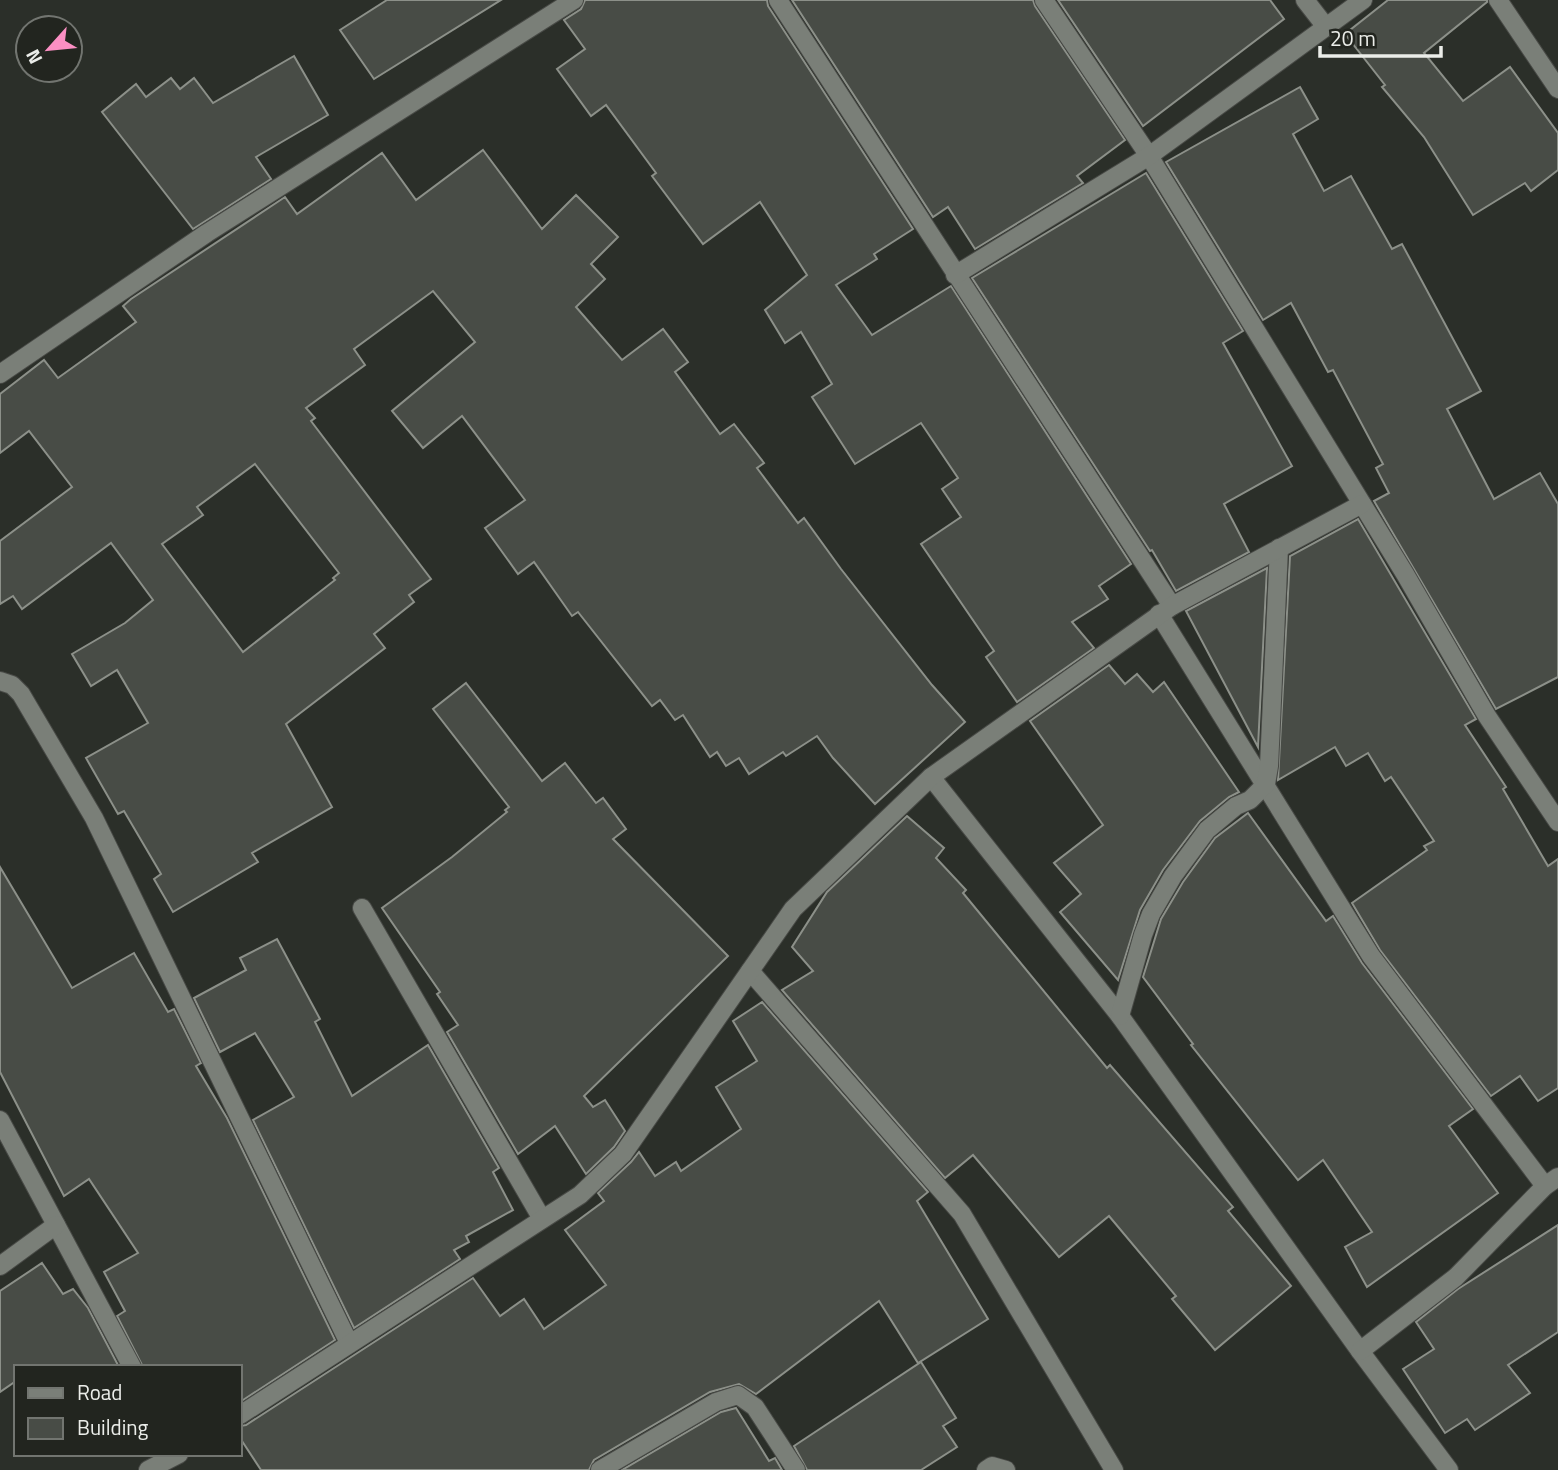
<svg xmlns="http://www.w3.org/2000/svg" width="1558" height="1470" font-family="'Titillium Web',sans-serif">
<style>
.building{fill:#484c46;stroke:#8c9089;stroke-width:2;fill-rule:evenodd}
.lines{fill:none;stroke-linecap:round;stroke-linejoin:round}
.street-casing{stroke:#484a46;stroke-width:20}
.street{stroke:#7a7f78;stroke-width:18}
</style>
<rect width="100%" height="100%" fill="#2b2f29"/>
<g class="building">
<path d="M 387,0 L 501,0 L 374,79 L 340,30 Z"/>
<path d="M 585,0 L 767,0 L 768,6 L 913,229 L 874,254 L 877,259 L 836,285 L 872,335 L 951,286 L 1131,564 L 1099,586 L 1108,599 L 1072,622 L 1094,648 L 1017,702 L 986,657 L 994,651 L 921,544 L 961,517 L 942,489 L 958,478 L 921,423 L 855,464 L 812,397 L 832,384 L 801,332 L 785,343 L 765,310 L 807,275 L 760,202 L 703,244 L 652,176 L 656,173 L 606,105 L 591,116 L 557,69 L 585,49 L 564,20 L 581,9 Z"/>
<path d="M 792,0 L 1033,0 L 1035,6 L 1125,140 L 1077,176 L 1083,183 L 975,249 L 948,207 L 933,217 Z"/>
<path d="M 1058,0 L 1270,0 L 1284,19 L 1143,126 Z"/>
<path d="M 1388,0 L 1487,0 L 1487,2 L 1424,53 L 1463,101 L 1510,67 L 1558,133 L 1558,170 L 1531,191 L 1525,183 L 1473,215 L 1424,137 L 1382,87 L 1385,85 L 1345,34 Z"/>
<path d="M 294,56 L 328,115 L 256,157 L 271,179 L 193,229 L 102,112 L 136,84 L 146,97 L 171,78 L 180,89 L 194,78 L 213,103 Z"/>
<path d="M 1300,87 L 1318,119 L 1293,134 L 1324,191 L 1351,176 L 1392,249 L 1402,244 L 1481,391 L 1447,409 L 1494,499 L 1540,473 L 1558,504 L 1558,677 L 1496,709 L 1374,501 L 1389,493 L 1376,468 L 1383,464 L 1333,370 L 1328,372 L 1291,303 L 1263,320 L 1166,162 Z"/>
<path d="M 483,150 L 542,229 L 576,195 L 618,237 L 591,264 L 605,279 L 576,307 L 622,360 L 663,329 L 688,362 L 675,372 L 720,434 L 734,424 L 764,463 L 757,468 L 798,523 L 804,518 L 841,569 L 932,685 L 965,722 L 875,804 L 833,758 L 817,736 L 786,756 L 783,752 L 749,774 L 739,758 L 726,766 L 717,752 L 710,757 L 683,715 L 675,720 L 660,700 L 652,706 L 578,612 L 572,616 L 534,562 L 518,574 L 485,528 L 525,500 L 462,416 L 423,448 L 392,411 L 475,342 L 433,291 L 354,349 L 365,365 L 306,408 L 315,418 L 311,421 L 431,579 L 409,595 L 414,602 L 374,634 L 385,648 L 286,724 L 332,807 L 252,853 L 258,862 L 173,912 L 154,879 L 161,874 L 124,811 L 118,814 L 86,758 L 148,723 L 117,670 L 91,686 L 72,654 L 125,623 L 153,600 L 111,543 L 22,609 L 13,596 L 0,604 L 0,541 L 72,487 L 29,431 L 0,453 L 0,394 L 44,360 L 58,378 L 136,322 L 123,306 L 131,299 L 285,197 L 297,214 L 382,153 L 416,200 ZM 255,464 L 339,573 L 333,578 L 335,580 L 243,652 L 162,544 L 203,515 L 197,507 Z"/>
<path d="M 1146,173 L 1243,331 L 1223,343 L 1292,466 L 1224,504 L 1249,552 L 1176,591 L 1152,550 L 1150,551 L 972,278 Z"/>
<path d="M 1358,519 L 1476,719 L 1465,725 L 1506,787 L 1503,789 L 1548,866 L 1558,859 L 1558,1088 L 1538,1101 L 1520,1076 L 1491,1096 L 1380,950 L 1352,903 L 1427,850 L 1424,846 L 1434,841 L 1391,777 L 1385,781 L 1368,753 L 1346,766 L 1335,747 L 1278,780 L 1290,556 Z"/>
<path d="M 1267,568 L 1258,747 L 1186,611 Z"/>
<path d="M 1109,665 L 1125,684 L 1137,674 L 1153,692 L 1164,682 L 1239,792 L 1229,797 L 1200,821 L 1163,870 L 1140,910 L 1118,980 L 1060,912 L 1081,894 L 1054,863 L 1103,825 L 1030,721 Z"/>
<path d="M 466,683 L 542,781 L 565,763 L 596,803 L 603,798 L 626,829 L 613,839 L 728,956 L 584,1096 L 593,1107 L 605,1100 L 625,1131 L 614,1147 L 586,1174 L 555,1126 L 518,1154 L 447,1032 L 458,1025 L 437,994 L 440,992 L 382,908 L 452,857 L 507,812 L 505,810 L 509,807 L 433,709 Z"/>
<path d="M 1248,813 L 1326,921 L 1333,916 L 1362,963 L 1473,1109 L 1449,1126 L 1498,1193 L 1367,1287 L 1345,1247 L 1372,1232 L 1323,1160 L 1298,1180 L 1191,1045 L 1193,1044 L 1143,977 L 1161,919 L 1183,882 L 1215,838 Z"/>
<path d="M 907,816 L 944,848 L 936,858 L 966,890 L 963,893 L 1107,1068 L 1110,1065 L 1233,1207 L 1228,1211 L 1291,1286 L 1215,1350 L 1172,1299 L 1176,1296 L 1109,1216 L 1059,1257 L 973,1155 L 945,1178 L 782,990 L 813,971 L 792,947 L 827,892 Z"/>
<path d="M 0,867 L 72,988 L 134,953 L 168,1012 L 174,1009 L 201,1063 L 196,1066 L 227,1118 L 335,1340 L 240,1402 L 240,1367 L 143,1367 L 117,1316 L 125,1311 L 104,1272 L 138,1253 L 89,1179 L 64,1196 L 0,1072 Z"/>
<path d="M 277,939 L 320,1019 L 315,1022 L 352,1096 L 428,1045 L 499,1168 L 493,1172 L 513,1210 L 466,1236 L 469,1242 L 454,1250 L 460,1259 L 354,1328 L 253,1120 L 294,1097 L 255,1033 L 220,1052 L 194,998 L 246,970 L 240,958 Z"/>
<path d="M 762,1002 L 928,1192 L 917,1201 L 988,1319 L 918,1363 L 879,1301 L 756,1394 L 739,1384 L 710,1392 L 594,1460 L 589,1470 L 261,1470 L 240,1438 L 240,1426 L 246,1425 L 473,1278 L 500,1316 L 524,1299 L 544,1329 L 606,1285 L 565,1230 L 604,1201 L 598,1193 L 631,1162 L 639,1152 L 655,1176 L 676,1162 L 681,1171 L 741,1129 L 716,1087 L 757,1061 L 733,1021 Z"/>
<path d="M 1558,1225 L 1558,1332 L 1508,1365 L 1530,1393 L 1475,1430 L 1467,1419 L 1445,1433 L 1403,1369 L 1434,1349 L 1416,1322 L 1458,1289 Z"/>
<path d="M 42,1263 L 63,1294 L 73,1289 L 88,1308 L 119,1367 L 16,1367 L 16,1381 L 0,1392 L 0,1291 Z"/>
<path d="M 921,1362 L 956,1418 L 943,1426 L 957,1447 L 921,1470 L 807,1470 L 794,1446 Z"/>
<path d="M 736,1408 L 769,1461 L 775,1458 L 782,1470 L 622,1470 L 721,1412 Z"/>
</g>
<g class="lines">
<g class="street-casing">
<g id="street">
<path d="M 778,0 L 1172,606"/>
<path d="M 1044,0 L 1149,156 L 1405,574 L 1487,716 L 1558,822"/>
<path d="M 1305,0 L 1326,27"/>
<path d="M 1498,0 L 1558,89"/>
<path d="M 955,275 L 1149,156 L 1363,0"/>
<path d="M 0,374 L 207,233 L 574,0"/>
<path d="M 1159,614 L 1371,956 L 1545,1186"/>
<path d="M 0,681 L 12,685 L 21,694 L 94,818 L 349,1343"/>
<path d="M 931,777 L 1120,1016 L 1360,1351 L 1449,1470"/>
<path d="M 362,908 L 542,1219"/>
<path d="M 750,971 L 962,1214 L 1114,1470"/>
<path d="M 1120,1016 L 1143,935 L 1151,914 L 1173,876 L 1207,830 L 1236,806 L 1250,800 L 1266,784 L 1269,766 L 1279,548"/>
<path d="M 0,1120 L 132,1367"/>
<path d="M 0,1266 L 56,1225"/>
<path d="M 1360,1351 L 1456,1277 L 1545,1186 L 1558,1177"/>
<path d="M 240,1415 L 580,1195 L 623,1154 L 793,909 L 931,777 L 1172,606 L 1362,504"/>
<path d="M 148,1470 L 179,1454"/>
<path d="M 600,1470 L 716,1402 L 738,1395 L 755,1407 L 796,1470"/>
<path d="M 986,1470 L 992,1466 L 1006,1470"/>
</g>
</g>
<use href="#street" class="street"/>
</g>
<rect x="14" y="1365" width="228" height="91" fill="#22251f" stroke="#727570" stroke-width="2"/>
<rect x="28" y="1388" width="35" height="10" fill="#7a7f78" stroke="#727570" stroke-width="2"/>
<text x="77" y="1400" font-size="21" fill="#ebede9">Road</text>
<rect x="28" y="1418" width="35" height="21" fill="#484c46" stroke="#727570" stroke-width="2"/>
<text x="77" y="1435" font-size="21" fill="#ebede9">Building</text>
<g transform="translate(49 49) rotate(243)"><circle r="33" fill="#22251f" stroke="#727570" stroke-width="2"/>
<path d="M0-5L12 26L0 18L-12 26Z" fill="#fb8fc3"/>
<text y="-10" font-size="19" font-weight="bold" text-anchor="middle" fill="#ebede9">N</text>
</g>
<path d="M1320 46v10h121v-10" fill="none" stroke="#ebede9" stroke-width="3.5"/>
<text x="1330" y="46" font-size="21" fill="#ebede9" stroke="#22251f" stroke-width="5" paint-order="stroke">20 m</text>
</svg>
